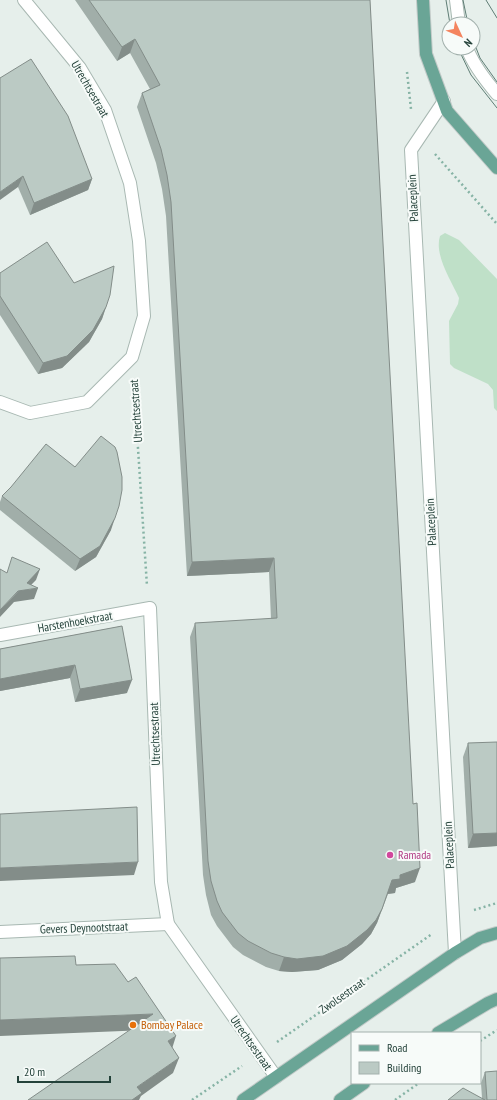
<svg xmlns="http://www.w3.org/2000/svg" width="497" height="1100" font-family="'PT Sans Narrow',sans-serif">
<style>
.garden{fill:#bfe0c8}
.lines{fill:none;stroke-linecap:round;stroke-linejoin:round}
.minor-casing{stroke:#a8b8b2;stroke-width:14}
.major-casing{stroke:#c2cac8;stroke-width:14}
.path{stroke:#86b3a5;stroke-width:2.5;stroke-dasharray:2 3;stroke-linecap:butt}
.minor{stroke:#fff;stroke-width:12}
.major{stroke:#6aa596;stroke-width:12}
.tram{stroke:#5f7d75;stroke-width:1}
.wall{fill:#a1aea9}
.shaded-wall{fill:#838d89}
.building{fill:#bbcac4;stroke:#838d89}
.hotel-dot{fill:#d1479c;stroke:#f7fbf9;stroke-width:1.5}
.food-dot{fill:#e8710a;stroke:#f7fbf9;stroke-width:1.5}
.labels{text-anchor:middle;stroke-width:4;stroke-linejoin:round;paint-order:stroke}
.street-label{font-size:12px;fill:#24423a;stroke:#f7fbf9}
.hotel-label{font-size:12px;fill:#b23c85;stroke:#f7fbf9;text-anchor:start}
.food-label{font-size:12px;fill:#c56008;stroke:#f7fbf9;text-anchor:start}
</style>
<rect width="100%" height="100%" fill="#e6efeb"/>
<path class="garden" d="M 445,233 L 459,240 L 497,279 L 497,411 L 494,408 L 493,390 L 488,384 L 454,368 L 450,364 L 449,321 L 458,304 L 459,298 C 451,280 434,255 440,236 Z"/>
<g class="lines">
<g class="minor-casing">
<g id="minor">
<path d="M 456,0 L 459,24"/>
<path d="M 467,48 C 473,65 486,81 497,94"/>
<path d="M 444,101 L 411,150 L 455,953"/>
<path d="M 0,402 L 30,413 L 87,402 L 132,357 L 144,316 L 139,241 L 130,183 L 105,110 L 80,68 L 24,0"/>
<path d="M 0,635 L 150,608 L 161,882 L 168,924 L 276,1077"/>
<path d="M 0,932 L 168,924"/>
</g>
</g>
<g class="major-casing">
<g id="major">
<path d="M 423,0 L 426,54 L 447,111 L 497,168"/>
<path d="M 438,1033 L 488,1003 L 497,999"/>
<path d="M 243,1100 L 455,953 L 480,938 L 497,933"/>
<path d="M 340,1100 L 364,1083"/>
</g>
</g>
<g class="path">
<path d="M 407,72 L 411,109"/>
<path d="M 435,154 L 497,224"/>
<path d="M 134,387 L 147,586"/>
<path d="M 474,910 L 497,903"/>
<path d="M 480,1041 L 497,1030"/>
<path d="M 277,1042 L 432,934"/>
<path d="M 192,1100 L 242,1066"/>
<path d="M 395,1100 L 419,1083"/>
</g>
<use href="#minor" class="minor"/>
<use href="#major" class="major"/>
<g class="tram">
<path d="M 446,0 L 450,24"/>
<path d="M 463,0 L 468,24"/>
<path d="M 486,0 L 497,18"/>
<path d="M 473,40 L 480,58 L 497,82"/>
<path d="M 458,48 L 471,75 L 497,108"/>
</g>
</g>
<g class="wall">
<path d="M 75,0 L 370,0 L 415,882 L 396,888 L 395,893 L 388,894 L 377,923 L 371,934 L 362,944 L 342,960 L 318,970 L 292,972 L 279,971 L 266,967 L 243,955 L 233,947 L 217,926 L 211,915 L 206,895 L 203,875 L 190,637 L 195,623 L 271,619 L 269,572 L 187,576 L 166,216 L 162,189 L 156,163 L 137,107 L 142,93 L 150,89 L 130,53 L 117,61 Z"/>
<path d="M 0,78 L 92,179 L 88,190 L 30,215 L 18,187 Z"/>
<path d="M 0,273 L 74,283 L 106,307 L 102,319 L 89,342 L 62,368 L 38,374 L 0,315 Z"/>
<path d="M 2,496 L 111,530 L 96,557 L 75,571 L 0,510 L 0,502 Z"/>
<path d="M 122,626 L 127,693 L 75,702 L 70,678 L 0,691 L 0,649 Z"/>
<path d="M 468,743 L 497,846 L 468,848 L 463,757 Z"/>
<path d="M 485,1072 L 497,1100 L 448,1100 L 482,1098 L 481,1083 Z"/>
</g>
<g class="shaded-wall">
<path d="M 135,39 L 130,53 L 117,61 L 122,47 Z"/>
<path d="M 23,176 L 18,187 L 0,200 L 0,192 Z"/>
<path d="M 92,179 L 88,190 L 30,215 L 34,203 Z"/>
<path d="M 106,307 L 102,319 L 89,342 L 62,368 L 38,374 L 43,363 Z"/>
<path d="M 115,518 L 111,530 L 96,557 L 75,571 L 80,559 Z"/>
<path d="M 274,558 L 269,572 L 187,576 L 192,562 Z"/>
<path d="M 40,569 L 36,580 L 26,590 L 38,588 L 34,599 L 14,602 L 0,617 L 0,610 Z"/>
<path d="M 75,665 L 70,678 L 0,691 L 0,679 Z"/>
<path d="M 132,680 L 127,693 L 75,702 L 80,689 Z"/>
<path d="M 497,833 L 497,846 L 468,848 L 473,834 Z"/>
<path d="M 138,862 L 134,875 L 0,881 L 0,868 Z"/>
<path d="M 420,868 L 415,882 L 396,888 L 395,893 L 387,894 L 392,880 L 400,875 Z"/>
<path d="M 382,909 L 377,923 L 371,934 L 362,944 L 342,960 L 318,970 L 292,972 L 279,971 L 284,957 Z"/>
<path d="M 153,1014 L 147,1030 L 0,1036 L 0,1020 Z"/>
<path d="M 176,1036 L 171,1052 L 168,1041 Z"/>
<path d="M 179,1058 L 173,1073 L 141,1096 L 139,1100 L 132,1100 L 137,1087 Z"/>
</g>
<g class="building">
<path d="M 89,0 L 370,0 L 413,804 L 417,803 L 420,868 L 400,875 L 400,879 L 392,880 L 382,909 L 376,920 L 367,930 L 347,946 L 323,956 L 297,959 L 284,957 L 271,953 L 248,941 L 238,933 L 222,912 L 217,901 L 211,881 L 208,861 L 195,623 L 277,618 L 274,558 L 192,562 L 171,202 L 167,175 L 161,149 L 142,93 L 160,85 L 135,39 L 122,47 Z"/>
<path d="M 31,59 L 68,116 L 92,179 L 34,203 L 23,176 L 0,192 L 0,78 Z"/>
<path d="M 47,242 L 74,283 L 114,266 L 110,295 L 106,307 L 93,330 L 67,356 L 43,363 L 0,296 L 0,273 Z"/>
<path d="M 101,436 L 115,447 L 117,452 L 122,477 L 122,490 L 119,506 L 115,518 L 100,546 L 80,559 L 2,496 L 11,487 L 46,444 L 75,467 Z"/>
<path d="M 12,557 L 40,569 L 27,583 L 38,588 L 18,591 L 0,610 L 0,569 L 7,573 Z"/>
<path d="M 122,626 L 132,680 L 80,689 L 75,665 L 0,679 L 0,649 Z"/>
<path d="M 497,742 L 497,833 L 473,834 L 468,743 Z"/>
<path d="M 137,807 L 138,862 L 0,868 L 0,814 Z"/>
<path d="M 75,956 L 76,965 L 115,964 L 128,982 L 136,977 L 176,1036 L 168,1041 L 179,1058 L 137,1087 L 142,1093 L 132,1100 L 28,1100 L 153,1014 L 0,1020 L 0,958 Z"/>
<path d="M 497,1071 L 497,1100 L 487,1100 L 485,1072 Z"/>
<path d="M 463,1088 L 485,1100 L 448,1100 Z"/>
</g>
<circle class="hotel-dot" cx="390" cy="855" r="4"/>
<circle class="food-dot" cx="133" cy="1025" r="4"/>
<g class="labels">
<g class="street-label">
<text transform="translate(90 89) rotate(60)" y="4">Utrechtsestraat</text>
<text transform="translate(413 198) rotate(-93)" y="4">Palaceplein</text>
<text transform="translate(136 411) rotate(-94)" y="4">Utrechtsestraat</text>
<text transform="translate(431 522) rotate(-93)" y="4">Palaceplein</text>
<text transform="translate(75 622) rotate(-10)" y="4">Harstenhoekstraat</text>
<text transform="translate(155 734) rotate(-92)" y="4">Utrechtsestraat</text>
<text transform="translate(449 845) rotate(-93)" y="4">Palaceplein</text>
<text transform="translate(84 928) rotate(-2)" y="4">Gevers Deynootstraat</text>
<text transform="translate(342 996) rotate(-35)" y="4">Zwolsestraat</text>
<text transform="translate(251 1043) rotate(55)" y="4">Utrechtsestraat</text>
</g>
<g class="hotel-label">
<text x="398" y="859">Ramada</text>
</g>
<g class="food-label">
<text x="141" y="1029">Bombay Palace</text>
</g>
</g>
<rect x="351" y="1032" width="130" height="52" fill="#f7fbf9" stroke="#a3b1ad"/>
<rect x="359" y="1045" width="20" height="6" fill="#6aa596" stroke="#a3b1ad"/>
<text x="387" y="1052" font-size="12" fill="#24423a">Road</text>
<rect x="359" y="1062" width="20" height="12" fill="#bbcac4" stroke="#a3b1ad"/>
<text x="387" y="1072" font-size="12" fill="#24423a">Building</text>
<g transform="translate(461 36) rotate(134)"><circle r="19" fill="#f7fbf9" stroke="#a3b1ad"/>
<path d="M0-3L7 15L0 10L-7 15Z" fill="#f4845f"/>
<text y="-6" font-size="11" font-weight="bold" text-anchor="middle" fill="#24423a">N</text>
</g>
<path d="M18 1076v6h92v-6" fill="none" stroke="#24423a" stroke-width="2"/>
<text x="24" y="1076" font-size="12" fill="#24423a" stroke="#f7fbf9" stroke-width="3" paint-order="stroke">20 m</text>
</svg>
